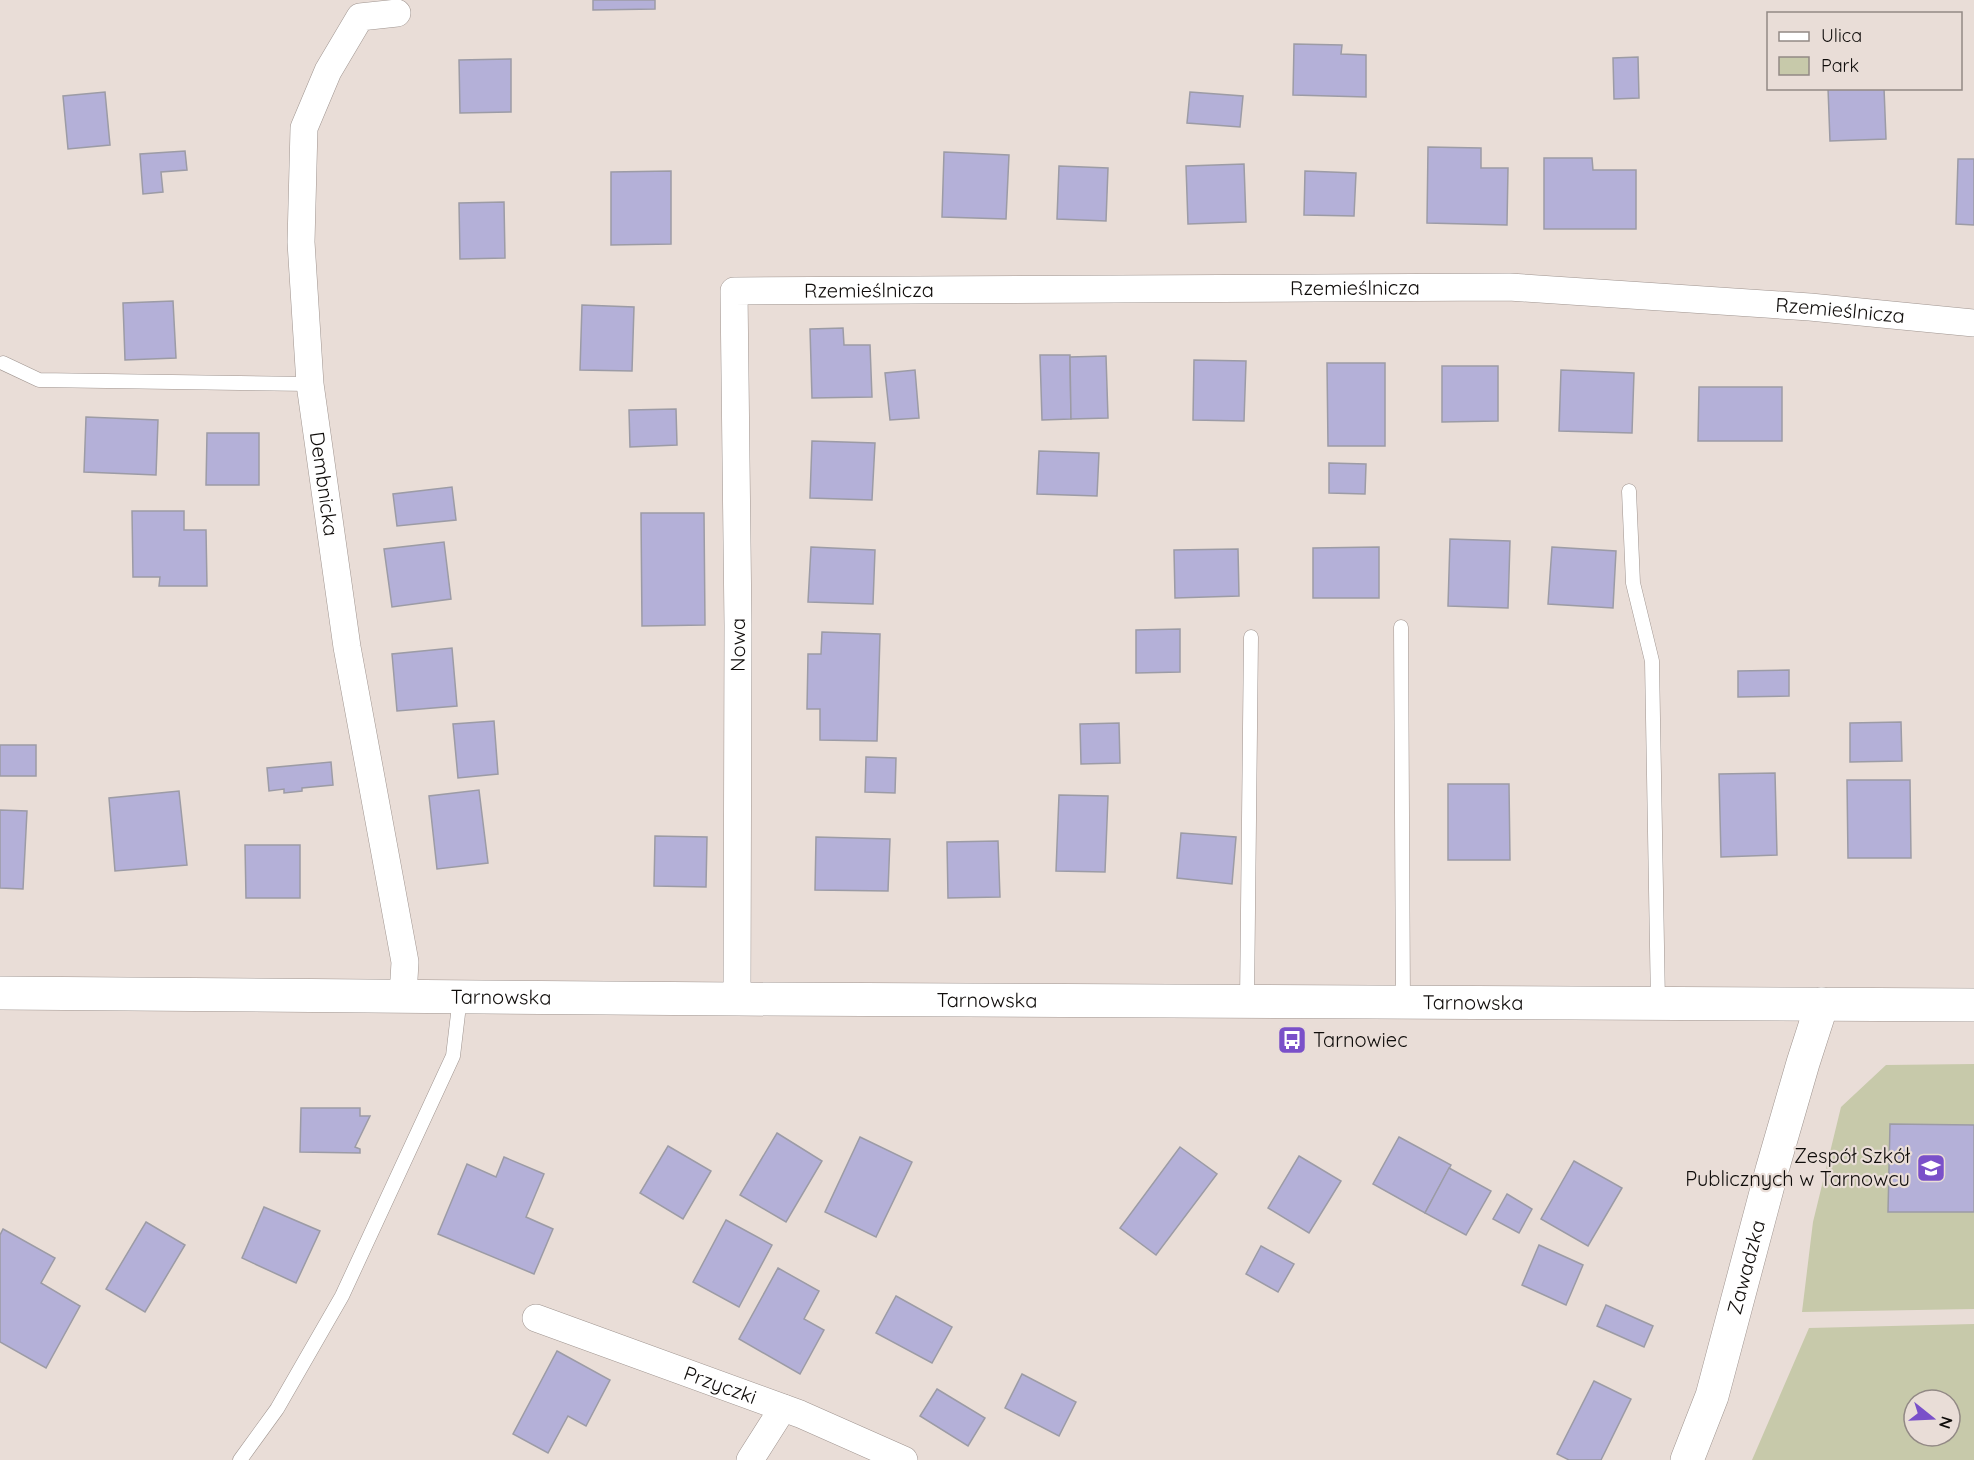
<svg xmlns="http://www.w3.org/2000/svg" width="1974" height="1460" font-family="Quicksand,sans-serif">
<style>
.green{fill:#c7c9aa;fill-rule:evenodd}
.building{fill:#b4b0d8;stroke:#9c9ba5;stroke-width:1.5}
.lines{fill:none;stroke-linecap:round;stroke-linejoin:round}
.lane-casing{stroke:#9f948f;stroke-width:15}
.street-casing{stroke:#9f948f;stroke-width:28}
.secondary-casing{stroke:#9f948f;stroke-width:34}
.lane{stroke:#fff;stroke-width:14}
.street{stroke:#fff;stroke-width:27}
.secondary{stroke:#fff;stroke-width:33}
.labels{text-anchor:middle;stroke-width:4.5;stroke-linejoin:round;paint-order:stroke}
.street-label{font-size:20px;fill:#0f0c0a;stroke:#e9ddd7}
.poi-label{font-size:20px;fill:#0f0c0a;stroke:#e9ddd7;text-anchor:start}
</style>
<rect width="100%" height="100%" fill="#e9ddd7"/>
<g class="green">
<path d="M 1974,1064 L 1974,1125 L 1890,1125 L 1888,1211 L 1974,1212 L 1974,1309 L 1802,1312 L 1813,1222 L 1841,1107 L 1886,1065 Z"/>
<path d="M 1974,1324 L 1974,1460 L 1752,1460 L 1809,1328 ZM 1914,1400 L 1950,1400 L 1950,1436 L 1914,1436 Z"/>
</g>
<g class="building">
<path d="M 593,0 L 655,0 L 655,9 L 593,10 Z"/>
<path d="M 1294,44 L 1342,45 L 1341,54 L 1366,55 L 1366,97 L 1293,95 Z"/>
<path d="M 1638,57 L 1639,98 L 1614,99 L 1613,58 Z"/>
<path d="M 511,59 L 511,112 L 460,113 L 459,60 Z"/>
<path d="M 1828,88 L 1884,88 L 1886,139 L 1830,141 Z"/>
<path d="M 105,92 L 110,145 L 68,149 L 63,96 Z"/>
<path d="M 1190,92 L 1243,96 L 1240,127 L 1187,123 Z"/>
<path d="M 1428,147 L 1481,148 L 1481,168 L 1508,168 L 1507,225 L 1427,223 Z"/>
<path d="M 185,151 L 187,170 L 161,172 L 163,192 L 143,194 L 140,154 Z"/>
<path d="M 944,152 L 1009,155 L 1006,219 L 942,217 Z"/>
<path d="M 1544,158 L 1592,158 L 1593,170 L 1636,170 L 1636,229 L 1544,229 Z"/>
<path d="M 1958,159 L 1974,159 L 1974,225 L 1956,224 Z"/>
<path d="M 1244,164 L 1246,222 L 1188,224 L 1186,166 Z"/>
<path d="M 1059,166 L 1108,168 L 1106,221 L 1057,219 Z"/>
<path d="M 671,171 L 671,244 L 611,245 L 611,172 Z"/>
<path d="M 1305,171 L 1356,173 L 1354,216 L 1304,215 Z"/>
<path d="M 504,202 L 505,258 L 460,259 L 459,203 Z"/>
<path d="M 173,301 L 176,358 L 125,360 L 123,303 Z"/>
<path d="M 582,305 L 634,307 L 632,371 L 580,370 Z"/>
<path d="M 843,328 L 844,345 L 870,345 L 872,397 L 812,398 L 810,329 Z"/>
<path d="M 1040,355 L 1070,355 L 1071,419 L 1042,420 Z"/>
<path d="M 1106,356 L 1108,418 L 1071,419 L 1070,357 Z"/>
<path d="M 1194,360 L 1246,361 L 1244,421 L 1193,420 Z"/>
<path d="M 1327,363 L 1385,363 L 1385,446 L 1328,446 Z"/>
<path d="M 1442,366 L 1498,366 L 1498,421 L 1442,422 Z"/>
<path d="M 915,370 L 919,418 L 890,420 L 885,373 Z"/>
<path d="M 1561,370 L 1634,373 L 1632,433 L 1559,431 Z"/>
<path d="M 1699,387 L 1782,387 L 1782,441 L 1698,441 Z"/>
<path d="M 676,409 L 677,445 L 630,447 L 629,410 Z"/>
<path d="M 86,417 L 158,420 L 156,475 L 84,472 Z"/>
<path d="M 207,433 L 259,433 L 259,485 L 206,485 Z"/>
<path d="M 812,441 L 875,443 L 872,500 L 810,498 Z"/>
<path d="M 1039,451 L 1099,453 L 1097,496 L 1037,494 Z"/>
<path d="M 1329,463 L 1366,464 L 1365,494 L 1329,493 Z"/>
<path d="M 452,487 L 456,520 L 397,526 L 393,494 Z"/>
<path d="M 132,511 L 184,511 L 184,530 L 206,530 L 207,586 L 159,586 L 160,577 L 133,577 Z"/>
<path d="M 641,513 L 704,513 L 705,625 L 642,626 Z"/>
<path d="M 1450,539 L 1510,541 L 1508,608 L 1448,606 Z"/>
<path d="M 444,542 L 451,599 L 392,607 L 384,549 Z"/>
<path d="M 811,547 L 875,550 L 873,604 L 808,602 Z"/>
<path d="M 1379,547 L 1379,598 L 1313,598 L 1313,548 Z"/>
<path d="M 1552,547 L 1616,551 L 1613,608 L 1548,604 Z"/>
<path d="M 1238,549 L 1239,596 L 1175,598 L 1174,550 Z"/>
<path d="M 1180,629 L 1180,672 L 1136,673 L 1136,630 Z"/>
<path d="M 822,632 L 880,634 L 877,741 L 820,740 L 820,709 L 807,709 L 808,654 L 821,654 Z"/>
<path d="M 452,648 L 457,706 L 397,711 L 392,654 Z"/>
<path d="M 1789,670 L 1789,696 L 1738,697 L 1738,671 Z"/>
<path d="M 494,721 L 498,774 L 458,778 L 453,724 Z"/>
<path d="M 1901,722 L 1902,761 L 1850,762 L 1850,723 Z"/>
<path d="M 1119,723 L 1120,763 L 1081,764 L 1080,724 Z"/>
<rect x="0" y="745" width="36" height="31"/>
<path d="M 866,757 L 896,758 L 895,793 L 865,792 Z"/>
<path d="M 331,762 L 333,785 L 302,788 L 302,791 L 284,793 L 284,789 L 269,791 L 267,768 Z"/>
<path d="M 1775,773 L 1777,855 L 1721,857 L 1719,774 Z"/>
<path d="M 1847,780 L 1910,780 L 1911,858 L 1848,858 Z"/>
<path d="M 1448,784 L 1509,784 L 1510,860 L 1448,860 Z"/>
<path d="M 479,790 L 488,863 L 437,869 L 429,796 Z"/>
<path d="M 179,791 L 187,865 L 115,871 L 109,798 Z"/>
<path d="M 1059,795 L 1108,796 L 1105,872 L 1056,871 Z"/>
<path d="M 0,810 L 27,811 L 23,889 L 0,888 Z"/>
<path d="M 1181,833 L 1236,837 L 1232,884 L 1177,878 Z"/>
<path d="M 655,836 L 707,837 L 706,887 L 654,886 Z"/>
<path d="M 816,837 L 890,839 L 888,891 L 815,890 Z"/>
<path d="M 998,841 L 1000,897 L 948,898 L 947,842 Z"/>
<path d="M 245,845 L 300,845 L 300,898 L 246,898 Z"/>
<path d="M 301,1108 L 360,1108 L 360,1116 L 370,1116 L 355,1147 L 360,1149 L 360,1153 L 300,1152 Z"/>
<path d="M 1890,1124 L 1974,1125 L 1974,1212 L 1888,1212 Z"/>
<path d="M 777,1133 L 822,1161 L 786,1222 L 740,1195 Z"/>
<path d="M 860,1137 L 912,1162 L 876,1237 L 825,1212 Z"/>
<path d="M 1399,1137 L 1451,1165 L 1425,1213 L 1373,1184 Z"/>
<path d="M 668,1146 L 711,1171 L 683,1219 L 640,1193 Z"/>
<path d="M 1180,1147 L 1217,1174 L 1156,1255 L 1120,1228 Z"/>
<path d="M 1299,1156 L 1341,1181 L 1309,1233 L 1268,1208 Z"/>
<path d="M 504,1157 L 544,1174 L 526,1217 L 553,1229 L 534,1274 L 438,1234 L 467,1164 L 496,1177 Z"/>
<path d="M 1574,1161 L 1622,1188 L 1588,1246 L 1541,1219 Z"/>
<path d="M 1449,1168 L 1491,1191 L 1466,1235 L 1425,1213 Z"/>
<path d="M 1507,1194 L 1532,1209 L 1519,1233 L 1493,1219 Z"/>
<path d="M 264,1207 L 320,1231 L 296,1283 L 242,1258 Z"/>
<path d="M 726,1220 L 772,1245 L 739,1307 L 693,1282 Z"/>
<path d="M 146,1222 L 185,1245 L 145,1312 L 106,1289 Z"/>
<path d="M 3,1229 L 55,1258 L 41,1283 L 80,1306 L 46,1368 L 0,1342 L 0,1235 Z"/>
<path d="M 1539,1245 L 1583,1265 L 1566,1305 L 1522,1285 Z"/>
<path d="M 1261,1246 L 1294,1264 L 1278,1292 L 1246,1274 Z"/>
<path d="M 778,1268 L 819,1291 L 804,1319 L 824,1330 L 800,1374 L 739,1339 Z"/>
<path d="M 896,1296 L 952,1327 L 932,1363 L 876,1333 Z"/>
<path d="M 1606,1305 L 1653,1326 L 1644,1347 L 1597,1326 Z"/>
<path d="M 557,1351 L 610,1380 L 586,1426 L 568,1416 L 548,1453 L 513,1434 Z"/>
<path d="M 1022,1374 L 1076,1402 L 1059,1436 L 1005,1408 Z"/>
<path d="M 1594,1381 L 1631,1399 L 1601,1460 L 1569,1460 L 1557,1454 Z"/>
<path d="M 937,1389 L 985,1418 L 968,1446 L 920,1416 Z"/>
</g>
<g class="lines">
<g class="lane-casing">
<g id="lane">
<path d="M 3,363 L 39,380 L 310,384"/>
<path d="M 1629,491 L 1633,583 L 1652,661 L 1658,1003"/>
<path d="M 1401,627 L 1403,1002"/>
<path d="M 1247,1002 L 1251,637"/>
<path d="M 240,1460 L 277,1409 L 342,1296 L 453,1056 L 460,997"/>
</g>
</g>
<g class="street-casing">
<g id="street">
<path id="s1" d="M 397,13 L 360,17 L 328,71 L 304,128 L 301,242 L 310,384 L 347,647 L 405,962 L 403,996"/>
<path id="s2" d="M 737,999 L 738,625 L 734,291 L 1509,287 L 1810,307 L 1974,323"/>
<path id="s3" d="M 536,1318 L 800,1414 L 904,1460"/>
<path d="M 750,1460 L 783,1408"/>
</g>
</g>
<g class="secondary-casing">
<g id="secondary">
<path id="s4" d="M 0,993 L 737,999 L 1974,1005"/>
<path id="s5" d="M 1687,1460 L 1712,1396 L 1772,1170 L 1803,1063 L 1822,1004"/>
</g>
</g>
<use href="#lane" class="lane"/>
<use href="#street" class="street"/>
<use href="#secondary" class="secondary"/>
</g>
<defs>
<g id="bus-square" transform="scale(1.5)"><rect x="-9" y="-9" width="18" height="18" rx="4" fill="#7a50c9" stroke="#e9ddd7"/><path d="M-5-6H5V4H4V6H2V4H-2V6H-4V4H-5ZM-3.5-4V0h7V-4ZM-3.5 1.2v1.5H-2V1.2ZM2 1.2v1.5H3.5V1.2Z" fill="#fff"/></g>
<g id="school-square" transform="scale(1.5)"><rect x="-9" y="-9" width="18" height="18" rx="4" fill="#7a50c9" stroke="#e9ddd7"/><path d="M0-5L7-2L0 1L-7-2ZM-4 1L0 2.5L4 1V4Q0 6-4 4Z" fill="#fff"/></g>
</defs>
<g fill-rule="evenodd">
<use href="#bus-square" x="1292" y="1040"/>
<use href="#school-square" x="1931" y="1168"/>
</g>
<g class="labels">
<g class="street-label">
<text dy="7" stroke="none"><textPath href="#s2" startOffset="1329">Rzemieślnicza</textPath></text>
<text dy="7" stroke="none"><textPath href="#s2" startOffset="843">Rzemieślnicza</textPath></text>
<text dy="7" stroke="none"><textPath href="#s2" startOffset="1815">Rzemieślnicza</textPath></text>
<text dy="7" stroke="none"><textPath href="#s1" startOffset="519">Dembnicka</textPath></text>
<text dy="7" stroke="none"><textPath href="#s2" startOffset="354">Nowa</textPath></text>
<text dy="7" stroke="none"><textPath href="#s4" startOffset="501">Tarnowska</textPath></text>
<text dy="7" stroke="none"><textPath href="#s4" startOffset="987">Tarnowska</textPath></text>
<text dy="7" stroke="none"><textPath href="#s4" startOffset="1473">Tarnowska</textPath></text>
<text dy="7" stroke="none"><textPath href="#s5" startOffset="202">Zawadzka</textPath></text>
<text dy="7" stroke="none"><textPath href="#s3" startOffset="196">Przyczki</textPath></text>
</g>
<g class="poi-label">
<text x="1313" y="1047">Tarnowiec</text>
<text x="1910" y="1163" text-anchor="end">Zespół Szkół<tspan x="1910" dy="23">Publicznych w Tarnowcu</tspan></text>
</g>
</g>
<rect x="1767" y="12" width="195" height="78" fill="#e9ddd7" stroke="#928985" stroke-width="1.5"/>
<rect x="1779" y="32" width="30" height="9" fill="#ffffff" stroke="#928985" stroke-width="1.5"/>
<text x="1821" y="42" font-size="18" fill="#0f0c0a">Ulica</text>
<rect x="1779" y="57" width="30" height="18" fill="#c7c9aa" stroke="#928985" stroke-width="1.5"/>
<text x="1821" y="72" font-size="18" fill="#0f0c0a">Park</text>
<g transform="translate(1932 1418) rotate(108)"><circle r="28" fill="#e9ddd7" stroke="#928985" stroke-width="1.5"/>
<path d="M0-4.5L10 22L0 15L-10 22Z" fill="#7a50c9"/>
<text y="-9" font-size="16" font-weight="bold" text-anchor="middle" fill="#0f0c0a">N</text>
</g>
</svg>
